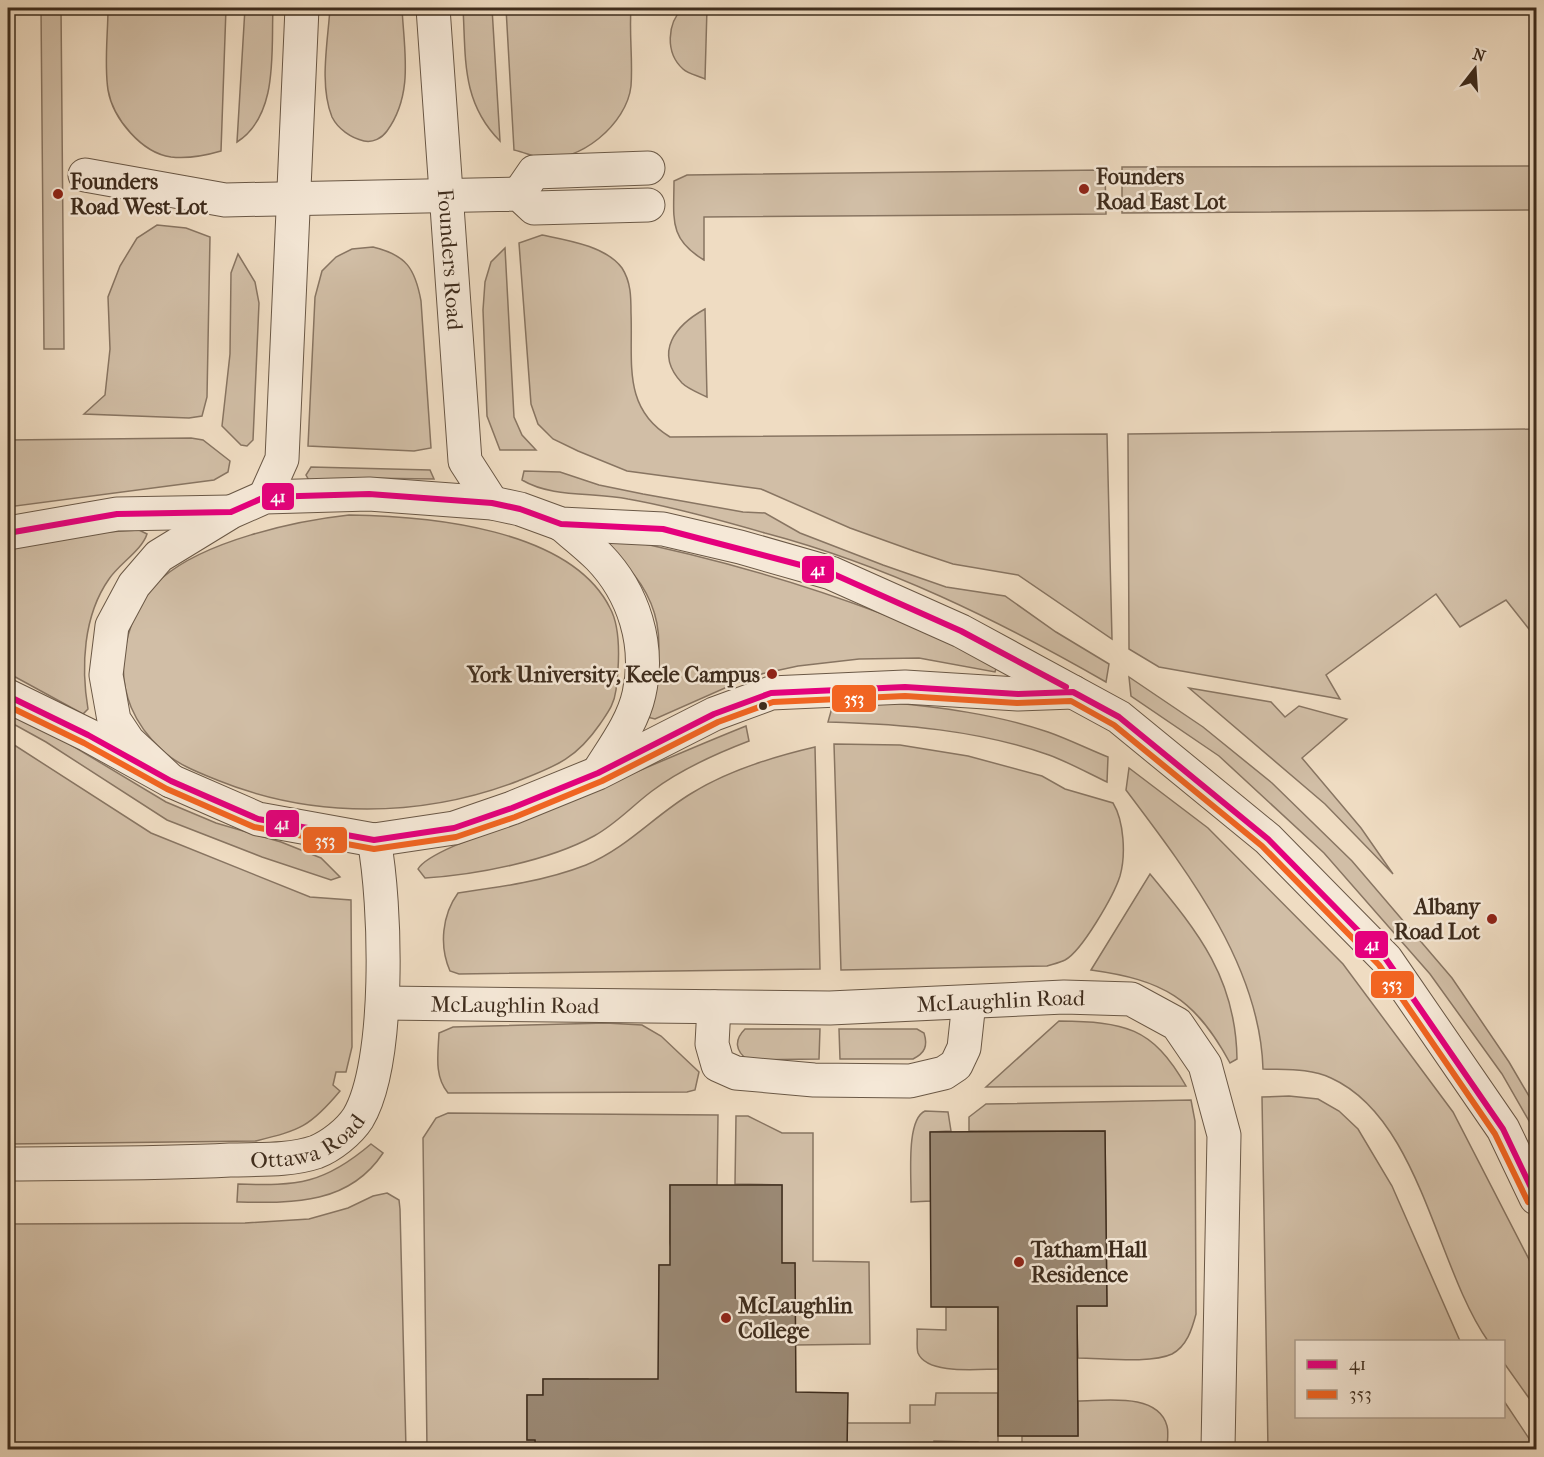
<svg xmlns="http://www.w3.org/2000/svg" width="1544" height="1457" font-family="'IM FELL French Canon',serif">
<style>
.green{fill:#d1bea6;stroke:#887562;stroke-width:1.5}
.building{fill:#9a8873;stroke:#3e2c1d;stroke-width:1.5}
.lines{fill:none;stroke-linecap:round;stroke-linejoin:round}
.minor-casing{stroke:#6a5846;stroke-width:35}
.minor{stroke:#f5e8d7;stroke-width:33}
.bus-1-casing{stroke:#f5e8d7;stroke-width:10}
.bus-2-casing{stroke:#f5e8d7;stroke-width:10}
.bus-1{stroke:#e5007d;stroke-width:6}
.bus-2{stroke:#f26522;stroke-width:6}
.poi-dot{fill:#8f2418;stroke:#f5e8d7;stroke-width:2}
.bus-dot{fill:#3e2c1d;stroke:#f5e8d7;stroke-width:2}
.labels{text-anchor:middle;stroke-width:5;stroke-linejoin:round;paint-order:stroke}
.poi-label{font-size:22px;font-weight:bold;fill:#3e2c1d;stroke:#f5e8d7;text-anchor:start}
.street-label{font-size:22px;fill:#3e2c1d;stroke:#f5e8d7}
.line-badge{stroke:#f5e8d7;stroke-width:2}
.badge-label{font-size:16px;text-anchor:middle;font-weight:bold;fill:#fff}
</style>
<rect width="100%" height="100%" fill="#efdcc2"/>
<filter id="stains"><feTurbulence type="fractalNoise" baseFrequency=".00333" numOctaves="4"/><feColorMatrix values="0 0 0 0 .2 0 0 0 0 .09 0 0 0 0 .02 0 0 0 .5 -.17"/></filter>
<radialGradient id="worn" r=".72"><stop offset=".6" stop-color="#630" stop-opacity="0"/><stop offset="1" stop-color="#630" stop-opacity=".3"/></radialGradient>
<g class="green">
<path d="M 41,8 L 61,8 L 64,349 L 44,349 Z"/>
<path d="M 108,8 L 226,8 L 221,151 C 204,156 189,159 171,157 C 142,153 113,119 108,90 C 104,64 108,34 108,8 Z"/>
<path d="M 245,8 L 273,8 C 271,51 279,115 237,142 Z"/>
<path d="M 330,8 L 402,8 C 404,50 414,94 387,131 C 382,138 373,143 364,141 C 351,138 338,129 332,117 C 319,85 328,41 330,8 Z"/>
<path d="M 463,8 L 492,8 L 500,141 C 461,102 466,58 463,8 Z"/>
<path d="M 506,8 L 631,8 C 629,34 633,60 631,86 C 627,124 579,164 541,158 C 532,156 523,152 514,150 Z"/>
<path d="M 683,8 L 707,8 L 705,79 C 699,76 688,74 683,69 C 665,53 667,23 683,8 Z"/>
<path d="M 1536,166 L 1536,210 L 1122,213 L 1122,167 Z"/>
<path d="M 1105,170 L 1106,214 L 704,217 L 704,260 C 668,239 674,218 674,181 L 687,175 Z"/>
<path d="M 157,225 L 186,228 L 210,237 L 207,397 L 202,416 L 189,418 L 84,414 L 105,395 L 110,349 L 108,297 L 120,266 L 137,238 Z"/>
<path d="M 542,235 C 566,240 606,246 622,268 C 631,282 631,297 631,313 C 633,362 622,408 670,437 L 1107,434 L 1112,639 L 1018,575 L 953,564 L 914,551 L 850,528 L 761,489 L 627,471 L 578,451 L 553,439 L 538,424 L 531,404 L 519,243 Z"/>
<path d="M 373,247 C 406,255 415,268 421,301 L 431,448 L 414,451 L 308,446 L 315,297 L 322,271 L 336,257 L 352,249 Z"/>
<path d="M 505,248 L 514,417 L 522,435 L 536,450 L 500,450 L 487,416 L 483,310 L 485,282 L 491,262 Z"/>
<path d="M 238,254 L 255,282 L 259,303 L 253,440 L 247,446 L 241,445 L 222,426 L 230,354 L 231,273 Z"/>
<path d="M 705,309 L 707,397 C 699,393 688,389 682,383 C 653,352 676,325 705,309 Z"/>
<path d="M 1536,429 L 1536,638 L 1506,600 L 1460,627 L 1436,594 L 1326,675 L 1340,699 L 1159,667 L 1129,649 L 1128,434 Z"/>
<path d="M 191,438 L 203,440 L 230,461 L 228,472 L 214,480 L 8,507 L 8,440 Z"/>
<path d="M 311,467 L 430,470 L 434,479 L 361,478 L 310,482 L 306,475 Z"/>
<path d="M 524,471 L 560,472 L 599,485 L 643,494 L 743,512 L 765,513 L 800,533 L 883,565 L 946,587 L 1005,596 L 1056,632 L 1109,664 L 1106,682 C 998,620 886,565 765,533 C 720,520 674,507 628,499 C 593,492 552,498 522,480 Z"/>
<path d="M 349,515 C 427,516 570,528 610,608 C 622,630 619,666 616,690 C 614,705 608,712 600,724 C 576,759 556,766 518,781 C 421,818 313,819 217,780 C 197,772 176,764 161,749 C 135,725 120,693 124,657 C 127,628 140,598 162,578 C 205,541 294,521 349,515 Z"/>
<path d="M 139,530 L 147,534 C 142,550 119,564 109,579 C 83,616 81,667 88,709 L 83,714 L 8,673 L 8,547 L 90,533 Z"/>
<path d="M 611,537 C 703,555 792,580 880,613 C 920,628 958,648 997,665 L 995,672 L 919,658 L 859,659 L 798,666 L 752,676 L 655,719 L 647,717 C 667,641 667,600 606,545 Z"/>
<path d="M 1129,677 L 1203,727 L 1272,783 L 1352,861 L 1452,978 L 1509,1062 L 1536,1108 L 1536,1133 L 1502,1074 L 1430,974 L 1324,853 L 1219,756 L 1131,696 Z"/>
<path d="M 1189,688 L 1271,702 L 1285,717 L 1299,706 L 1347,719 L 1302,758 L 1361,828 L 1393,874 L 1325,804 Z"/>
<path d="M 884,702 C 939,707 995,714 1048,732 C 1068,739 1088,749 1108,757 L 1107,782 C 1088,773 1068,762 1049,755 C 978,730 902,724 828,722 L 833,704 Z"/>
<path d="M 8,713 L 41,727 L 166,802 L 216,823 L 281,842 L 321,858 L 340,877 L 331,880 L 262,857 L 167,820 L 46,742 L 8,721 Z"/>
<path d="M 746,726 L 749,741 C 715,754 681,769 652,791 C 632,806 616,824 594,836 C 548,861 476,875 425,878 L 418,869 C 430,848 526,821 553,808 C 618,780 681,752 746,726 Z"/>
<path d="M 8,741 L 151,833 L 310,897 L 351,900 L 352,1047 L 346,1072 L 336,1072 L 333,1085 L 340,1091 C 310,1127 300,1130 256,1141 L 8,1144 Z"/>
<path d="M 834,744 L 900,745 L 968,756 L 1042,776 L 1065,789 L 1113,803 C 1124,821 1126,855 1120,876 C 1114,895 1082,951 1065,960 C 1059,963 1053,964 1047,966 L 841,970 Z"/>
<path d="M 815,747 L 820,969 L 459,974 L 450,971 C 439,946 442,915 458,893 C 501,887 545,881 586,865 C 627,848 655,815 692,793 C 729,770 772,757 815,747 Z"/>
<path d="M 1129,768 L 1208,828 L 1343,964 L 1453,1112 L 1536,1273 L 1536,1408 L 1504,1363 L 1504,1342 L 1488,1341 C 1436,1267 1420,1118 1331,1078 C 1310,1068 1286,1070 1263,1069 C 1260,965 1187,871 1126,790 Z"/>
<path d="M 1150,874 C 1199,933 1236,979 1237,1059 L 1230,1063 C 1195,998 1163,980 1091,970 Z"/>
<path d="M 1059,1021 C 1124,1022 1152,1026 1186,1086 L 986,1087 Z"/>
<path d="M 606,1023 L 642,1025 L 661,1036 L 699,1072 L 695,1090 L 687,1092 L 448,1093 C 434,1076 438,1054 439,1033 L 453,1027 Z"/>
<path d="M 745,1029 L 820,1029 L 819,1059 L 748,1060 C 735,1051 734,1040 745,1029 Z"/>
<path d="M 839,1029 L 917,1029 L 924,1033 C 928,1046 925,1053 913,1059 L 840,1059 Z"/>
<path d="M 1289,1096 L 1318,1099 L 1339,1111 L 1358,1129 L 1392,1186 L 1460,1341 L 1296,1342 L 1296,1416 L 1504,1416 L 1504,1401 L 1536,1449 L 1268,1449 L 1262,1097 Z"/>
<path d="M 1191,1100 L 1195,1121 L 1196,1314 C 1192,1329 1187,1346 1172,1354 C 1151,1364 1102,1358 1078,1358 L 1077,1325 L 1043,1325 L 1043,1306 L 1107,1306 L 1105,1131 L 969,1131 L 969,1117 L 986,1104 Z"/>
<path d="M 925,1111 L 948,1112 L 951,1131 L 931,1132 L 931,1201 L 911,1202 C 912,1181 905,1120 925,1111 Z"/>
<path d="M 448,1113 L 718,1115 L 717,1185 L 670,1185 L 670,1243 L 674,1265 L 659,1265 L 659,1309 L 674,1392 L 588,1396 L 588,1379 L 543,1379 L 543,1395 L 527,1395 L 527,1440 L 535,1440 L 536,1449 L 427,1449 L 423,1138 L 436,1118 Z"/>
<path d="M 736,1116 L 748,1116 L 782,1133 L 813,1133 L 813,1261 L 869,1262 L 870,1344 L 795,1345 L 795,1263 L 781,1263 L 782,1185 L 735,1184 Z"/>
<path d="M 371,1144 L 383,1153 C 349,1205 292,1203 237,1202 L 238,1184 C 298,1186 324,1184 371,1144 Z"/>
<path d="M 387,1193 L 399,1200 L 400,1209 L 406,1449 L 8,1449 L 8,1224 L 245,1223 L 309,1219 L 348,1208 L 373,1196 Z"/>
<path d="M 946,1307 L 998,1307 L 998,1369 C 979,1369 927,1375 918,1353 C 916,1346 918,1336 917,1329 L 946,1330 Z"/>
<path d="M 936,1393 L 998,1393 L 998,1449 L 978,1449 L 978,1442 L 934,1441 L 934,1449 L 847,1449 L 847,1423 L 910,1423 L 910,1405 L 935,1405 Z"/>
<path d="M 1078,1401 C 1104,1401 1158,1392 1167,1426 C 1169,1433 1167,1442 1167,1449 L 1022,1449 L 1022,1436 L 1078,1436 Z"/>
</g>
<g class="building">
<path d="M 1105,1131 L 1107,1306 L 1077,1306 L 1078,1436 L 998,1436 L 998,1307 L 931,1307 L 930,1132 Z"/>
<path d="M 670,1185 L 782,1185 L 782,1263 L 795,1263 L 796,1392 L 848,1393 L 847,1449 L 536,1449 L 535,1440 L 527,1440 L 527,1395 L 543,1395 L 543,1379 L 658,1379 L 659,1265 L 670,1265 Z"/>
</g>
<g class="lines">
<g class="minor-casing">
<g id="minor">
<path id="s1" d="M 433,8 L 465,461 L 492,503"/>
<path d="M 85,175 L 225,200 L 519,194 L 534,208 L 648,205"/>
<path d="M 519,194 L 534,172 L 648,168"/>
<path d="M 265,497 L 282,459 L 302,8"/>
<path d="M 561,524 C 574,535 587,545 599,557 C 634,593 650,645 639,694 C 633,722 614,747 599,771"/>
<path d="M 8,533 L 117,514 L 230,512"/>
<path d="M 8,696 L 88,735 L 171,781 L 258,819 L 374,840 L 454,828 L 512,808 L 598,773 L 714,714 L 771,693 L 905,687 L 1018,694 L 1073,692"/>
<path d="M 171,781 L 128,741 L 114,720 L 106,675 L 112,626 L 134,585 L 159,556 L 231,512 L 265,497 L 369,494 L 492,503 L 520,509 L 561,524 L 663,529 L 740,547 L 831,573 L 961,631 L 1119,717 L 1268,839 L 1386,959 L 1503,1129 L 1536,1198"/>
<path id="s2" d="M 383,1003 L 830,1008 L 1064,997 L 1131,999 L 1177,1024 L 1205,1065 L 1224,1135 L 1218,1448"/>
<path d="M 714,1007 L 712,1044 L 718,1065 L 736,1073 L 814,1080 L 910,1081 L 944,1073 L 956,1065 L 964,1048 L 969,1002"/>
<path id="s3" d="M 8,1164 C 82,1163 156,1164 230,1160 C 258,1159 289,1161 316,1152 C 331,1146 349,1132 358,1118 C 391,1063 386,903 374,840"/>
</g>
</g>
<use href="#minor" class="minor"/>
<g class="bus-1-casing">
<g id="bus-1">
<path d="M 8,533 L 117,514 L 231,512 L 265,497 L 369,494 L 492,503 L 520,509 L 561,524 L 663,529 L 831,573 L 961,631 L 1066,687"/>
<path d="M 8,696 L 88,735 L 171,781 L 258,819 L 374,840 L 454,828 L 512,808 L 598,773 L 714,714 L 771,693 L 905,687 L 1018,694 L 1073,692 L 1119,717 L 1268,839 L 1386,959 L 1503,1129 L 1536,1198"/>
</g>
</g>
<g class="bus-2-casing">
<path id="bus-2" d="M 8,706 L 84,743 L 167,789 L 254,827 L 374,849 L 456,837 L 515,817 L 602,781 L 718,722 L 773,702 L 905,696 L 1017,703 L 1071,701 L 1114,725 L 1262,846 L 1379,965 L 1495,1134 L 1528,1202"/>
</g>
<use href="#bus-1" class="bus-1"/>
<use href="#bus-2" class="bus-2"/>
</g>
<g class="poi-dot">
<circle cx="1084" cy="189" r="6"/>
<circle cx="58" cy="194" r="6"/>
<circle cx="772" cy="674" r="6"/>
<circle cx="1492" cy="919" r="6"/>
<circle cx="1019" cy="1262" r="6"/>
<circle cx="726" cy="1318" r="6"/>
</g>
<circle class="bus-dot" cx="763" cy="706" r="5"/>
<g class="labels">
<g class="poi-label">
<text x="1096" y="184">Founders<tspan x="1096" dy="25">Road East Lot</tspan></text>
<text x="70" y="189">Founders<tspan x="70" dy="25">Road West Lot</tspan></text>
<text x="760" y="682" text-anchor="end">York University, Keele Campus</text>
<text x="1480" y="914" text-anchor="end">Albany<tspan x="1480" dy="25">Road Lot</tspan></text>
<text x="1031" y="1257">Tatham Hall<tspan x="1031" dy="25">Residence</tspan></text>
<text x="738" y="1313">McLaughlin<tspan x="738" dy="25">College</tspan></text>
</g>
<g class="street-label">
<text dy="8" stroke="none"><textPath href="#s1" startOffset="252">Founders Road</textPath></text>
<text dy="8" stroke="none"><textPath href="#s2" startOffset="618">McLaughlin Road</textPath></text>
<text dy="8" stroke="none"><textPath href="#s2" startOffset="132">McLaughlin Road</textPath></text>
<text dy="8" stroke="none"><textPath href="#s3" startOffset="304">Ottawa Road</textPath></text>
</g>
</g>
<g class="line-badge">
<rect x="261" y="482" width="34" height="29" rx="6" fill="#e5007d"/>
<rect x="801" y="555" width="34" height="29" rx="6" fill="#e5007d"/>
<rect x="831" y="684" width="46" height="29" rx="6" fill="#f26522"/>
<rect x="265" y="809" width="35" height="29" rx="6" fill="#e5007d"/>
<rect x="302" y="826" width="46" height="28" rx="6" fill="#f26522"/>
<rect x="1354" y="930" width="35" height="29" rx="6" fill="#e5007d"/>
<rect x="1370" y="970" width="45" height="29" rx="6" fill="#f26522"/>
</g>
<g class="badge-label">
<text x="278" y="502">41</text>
<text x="818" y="575">41</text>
<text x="854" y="704">353</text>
<text x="282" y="829">41</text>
<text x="325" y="846">353</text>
<text x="1372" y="950">41</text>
<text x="1392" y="990">353</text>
</g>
<rect width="1544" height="1457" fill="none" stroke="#efdcc2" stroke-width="30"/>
<rect x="9" y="9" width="1526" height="1439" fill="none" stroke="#3e2c1d" stroke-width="3"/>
<rect x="15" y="15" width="1514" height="1427" fill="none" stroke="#3e2c1d" stroke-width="1.5"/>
<rect x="1295" y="1340" width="210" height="78" fill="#f5e8d7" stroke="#ac9d8d" stroke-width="1.5"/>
<rect x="1307" y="1360" width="30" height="9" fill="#e5007d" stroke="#ac9d8d" stroke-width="1.5"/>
<text x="1349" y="1370" font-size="18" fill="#3e2c1d">41</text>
<rect x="1307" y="1390" width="30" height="9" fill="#f26522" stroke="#ac9d8d" stroke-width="1.5"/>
<text x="1349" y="1400" font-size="18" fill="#3e2c1d">353</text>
<g transform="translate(1475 69) rotate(17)" stroke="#f5e8d7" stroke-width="4.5" paint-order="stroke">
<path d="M0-4.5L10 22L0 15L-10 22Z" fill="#3e2c1d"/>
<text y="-9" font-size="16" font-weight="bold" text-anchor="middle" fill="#3e2c1d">N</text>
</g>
<rect width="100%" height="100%" filter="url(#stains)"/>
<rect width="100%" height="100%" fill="url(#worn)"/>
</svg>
